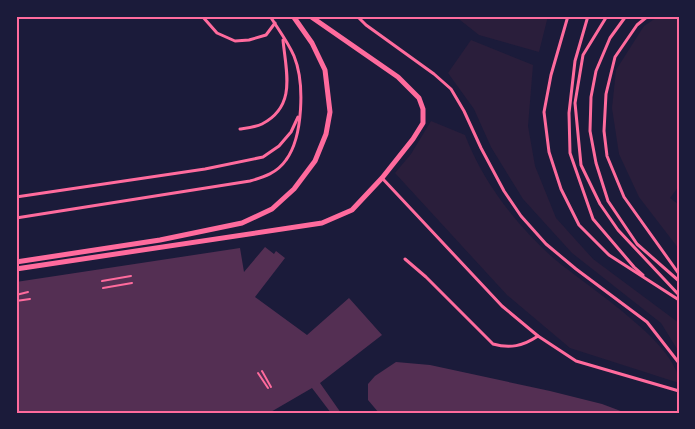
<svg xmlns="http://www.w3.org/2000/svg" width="695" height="429" font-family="'Asap Condensed',sans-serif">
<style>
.green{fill:#2a1e3b}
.building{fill:#542f53}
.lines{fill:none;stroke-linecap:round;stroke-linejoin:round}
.path{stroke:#ff6b9d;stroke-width:2}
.service{stroke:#ff6b9d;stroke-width:3}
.minor{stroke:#ff6b9d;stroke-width:5}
.neatline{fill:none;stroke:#ff6b9d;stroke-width:2}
</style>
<rect width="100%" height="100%" fill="#1b1b3a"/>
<g class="green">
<path d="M 455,16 L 548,16 L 539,52 L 479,35 Z"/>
<path d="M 659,16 L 679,16 L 679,186 L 670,198 L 679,205 L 679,249 L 639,197 L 619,154 L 612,108 L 616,70 L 644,26 Z"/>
<path d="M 471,40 L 533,65 L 528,126 L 535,166 L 556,218 L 593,259 L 679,323 L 679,352 L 661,323 L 572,253 L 523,199 L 491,147 L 474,109 L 448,73 Z"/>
<path d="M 431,121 L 465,135 C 483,182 514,222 551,256 C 580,282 679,343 679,383 L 570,348 L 507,295 L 395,173 L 411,154 Z"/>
</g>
<g class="building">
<path d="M 265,247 L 274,254 L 276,251 L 285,258 L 255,297 L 307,335 L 349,298 L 382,335 L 320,383 L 341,413 L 331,413 L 312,388 L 269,413 L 16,413 L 16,282 L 240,248 L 244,272 Z"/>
<path d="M 396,362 L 430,365 L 550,391 L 602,404 L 626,413 L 379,413 L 368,400 L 368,384 L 375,376 Z"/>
</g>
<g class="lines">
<g class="path">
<path d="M 102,281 L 131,276"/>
<path d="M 103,288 L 132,283"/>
<path d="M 16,295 L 28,292"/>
<path d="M 16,301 L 30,299"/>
<path d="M 262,371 L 271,387"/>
<path d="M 258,373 L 268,388"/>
</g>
<g class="service">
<path d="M 202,16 L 217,33 L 235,41 L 249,40 L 266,35 L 275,23"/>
<path d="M 357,16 L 366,25 L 434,74 L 451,89 L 464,111 L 481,148 L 504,191 L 521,216 L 546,244 L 576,269 L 647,322 L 679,363"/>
<path d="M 568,16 L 551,75 L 544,112 L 549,152 L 561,189 L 579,225 L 609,255 L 679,300"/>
<path d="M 588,16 L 575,61 L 569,113 L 570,153 L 593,219 L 634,267 L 643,275"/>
<path d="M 607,16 L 583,55 L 575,103 L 581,165 L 600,204 L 618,230 L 679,295"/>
<path d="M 626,16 L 610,38 L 596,71 L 591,97 L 590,131 L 596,163 L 608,201 L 637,244 L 679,281"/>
<path d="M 648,16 L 637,25 L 615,57 L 606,94 L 604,131 L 607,156 L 624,197 L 679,274"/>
<path d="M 240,129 C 247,128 256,127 262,124 C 297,106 286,72 283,40"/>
<path d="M 382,178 L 502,306 L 538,336 L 576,361 L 679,391"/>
<path d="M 16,197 L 205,169 L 263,157 L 279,146 L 291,132 L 298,117"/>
<path d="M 16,218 L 250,181 C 264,177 277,173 286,160 C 303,137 305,83 294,56 C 288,42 278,29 270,16"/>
<path d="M 405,259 L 426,277 L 493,344 C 510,349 523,346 538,336"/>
</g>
<g class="minor">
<path d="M 16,262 L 160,240 L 242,223 L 272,209 L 294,189 L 315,161 L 326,134 L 330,112 L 325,70 L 312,43 L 293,16"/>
<path d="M 16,269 L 322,223 L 352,210 L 382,178 L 413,139 L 423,123 L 423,109 L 419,98 L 398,77 L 310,16"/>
</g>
</g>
<rect width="695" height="429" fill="none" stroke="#1b1b3a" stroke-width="35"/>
<rect x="18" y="18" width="660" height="394" class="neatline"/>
</svg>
